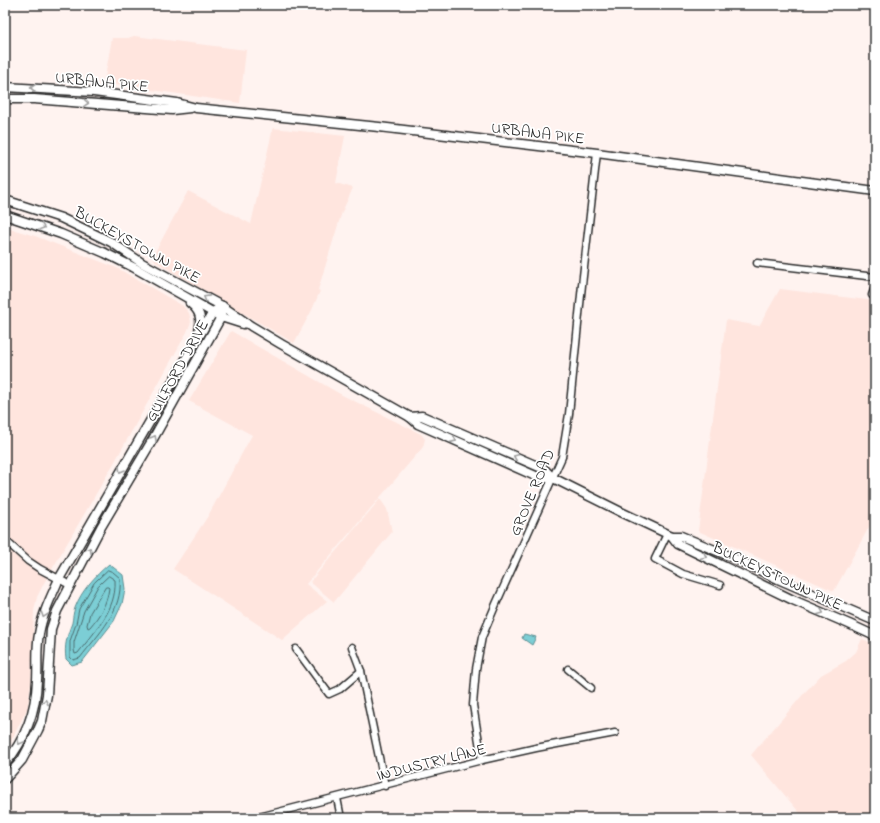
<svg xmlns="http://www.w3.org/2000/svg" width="880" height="823" font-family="'Indie Flower',sans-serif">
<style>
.built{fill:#ffe5de}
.water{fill:#7cced5;stroke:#5c8d91}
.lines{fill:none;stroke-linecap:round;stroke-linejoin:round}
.shore{stroke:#4b6c6f;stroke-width:1}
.minor-casing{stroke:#2b2b2b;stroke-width:9}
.major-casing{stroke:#2b2b2b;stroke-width:11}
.minor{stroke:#fff;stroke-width:6}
.major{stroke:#fff;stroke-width:8}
.oneway{stroke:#a0a0a0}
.labels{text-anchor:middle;stroke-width:3.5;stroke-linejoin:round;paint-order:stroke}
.street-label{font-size:16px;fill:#2b2b2b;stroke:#fff}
</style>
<rect width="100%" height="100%" fill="#fff3f0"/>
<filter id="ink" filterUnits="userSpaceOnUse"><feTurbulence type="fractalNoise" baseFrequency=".025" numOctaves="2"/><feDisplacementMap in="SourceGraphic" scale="8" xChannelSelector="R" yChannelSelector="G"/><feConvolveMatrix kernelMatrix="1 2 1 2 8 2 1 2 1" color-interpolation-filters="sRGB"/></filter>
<g filter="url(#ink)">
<g class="built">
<path d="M 134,36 L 246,50 L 240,103 L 104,83 L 112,38 L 128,38 Z"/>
<path d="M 273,128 L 345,136 L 336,183 L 353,188 L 342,212 L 318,290 L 320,291 L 312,310 L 294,343 L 156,262 L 153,256 L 188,191 L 251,224 Z"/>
<path d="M 5,227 L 35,236 L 117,268 L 183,306 L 189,313 L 191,322 L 187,332 L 114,463 L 44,583 L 37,597 L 34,611 L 31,684 L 28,707 L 5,753 Z"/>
<path d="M 780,289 L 875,301 L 875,516 L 834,591 L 698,531 L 726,320 L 759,326 Z"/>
<path d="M 231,331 L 342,395 L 421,434 L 425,439 L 423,447 L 306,584 L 327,601 L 282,640 L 173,569 L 208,516 L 252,435 L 189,401 Z"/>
<path d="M 380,499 L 387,509 L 392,532 L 334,602 L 310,582 Z"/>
<path d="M 862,639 L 875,644 L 875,818 L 804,818 L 751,755 L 806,691 L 821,675 L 846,661 L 856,652 Z"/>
</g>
<g class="water">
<path d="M 109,564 L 123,575 L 125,589 L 122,604 L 114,621 L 82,662 L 72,665 L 66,659 C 64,646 67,636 72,623 C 73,618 73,613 75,608 C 81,591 95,576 109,564 Z"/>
<path d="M 524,634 L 536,637 L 532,645 L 522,638 Z"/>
</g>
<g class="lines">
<g class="shore">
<path d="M 108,570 L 113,572 L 120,578 C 123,611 99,633 80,658 L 73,660 L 70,657 L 70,641 L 76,624 L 79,609 L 94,583 Z"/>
<path d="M 109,576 L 115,580 C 117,610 94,632 78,653 L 75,654 L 74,650 L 74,642 L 84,611 L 98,586 Z"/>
<path d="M 106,587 L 108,587 L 109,588 C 107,604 100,615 90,627 L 88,628 L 87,625 L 90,613 Z"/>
</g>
<g class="minor-casing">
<g id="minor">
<path d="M 757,263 L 875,277"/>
<path d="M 872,295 L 875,287"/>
<path d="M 667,534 L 655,559 L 683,574 L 720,585"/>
<path d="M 5,540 L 28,561 L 40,569 L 70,585"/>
<path d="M 352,647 L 361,671 L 385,786"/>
<path d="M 296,649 L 329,694 L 340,689 L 361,671"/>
<path d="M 568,669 L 591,688"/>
<path d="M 482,760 L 473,705 L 476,669 L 482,637 L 496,604 L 562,457 L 569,414 L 582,285 L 597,153"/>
<path d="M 337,798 L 341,818"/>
<path d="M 255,818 L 482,760 L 536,748 L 615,733"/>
</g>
</g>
<g class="major-casing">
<g id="major">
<path d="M 5,87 L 94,92 L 177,103 L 196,108 L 379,127 L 597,153 L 875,191"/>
<path d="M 5,99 L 34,99 L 172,110 L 190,108"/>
<path d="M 5,200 L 61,218 L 111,242 L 142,263 L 222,306 L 251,326 L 281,344 L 410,417 L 418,424 L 540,478 L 553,478"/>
<path d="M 5,215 L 61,234 L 105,253 L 133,267 L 221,317 L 243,324"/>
<path d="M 190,303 C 200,311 202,318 199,331"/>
<path d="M 410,417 L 422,416 L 544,469 L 553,478 L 621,512 L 672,536 L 681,536 L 734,558 L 778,579 L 875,621"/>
<path d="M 672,536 L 678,544 L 793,600 L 849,624 L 875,636"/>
<path d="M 5,764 C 25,740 36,711 37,680 C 38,665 36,649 39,634 C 42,615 51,597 59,579 L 213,312 L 222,306"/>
<path d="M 5,779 L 22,760 L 38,730 L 42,721 L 47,695 L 51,629 L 57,611 L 101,527 L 153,439 L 221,317 L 222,306"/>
</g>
</g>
<use href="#minor" class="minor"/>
<use href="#major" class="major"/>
</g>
<defs><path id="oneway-chevron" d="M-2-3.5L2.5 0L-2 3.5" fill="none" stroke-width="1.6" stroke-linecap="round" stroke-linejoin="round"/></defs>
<g class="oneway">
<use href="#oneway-chevron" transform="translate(33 88) rotate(-177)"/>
<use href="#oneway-chevron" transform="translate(86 103) rotate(5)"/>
<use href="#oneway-chevron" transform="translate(42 227) rotate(19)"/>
<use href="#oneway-chevron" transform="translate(206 298) rotate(-151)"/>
<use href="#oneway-chevron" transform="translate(154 438) rotate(-60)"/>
<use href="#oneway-chevron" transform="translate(454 440) rotate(24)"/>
<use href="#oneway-chevron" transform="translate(516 457) rotate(-157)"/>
<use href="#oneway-chevron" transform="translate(121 470) rotate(120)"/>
<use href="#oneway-chevron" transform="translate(89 550) rotate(-62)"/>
<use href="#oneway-chevron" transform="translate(704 556) rotate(26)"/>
<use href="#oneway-chevron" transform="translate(821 612) rotate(22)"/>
<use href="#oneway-chevron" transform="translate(44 615) rotate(109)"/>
<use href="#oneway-chevron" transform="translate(45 702) rotate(-80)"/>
<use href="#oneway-chevron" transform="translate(20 742) rotate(118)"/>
</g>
</g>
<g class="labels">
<g class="street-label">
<text transform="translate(102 81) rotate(6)" y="6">URBANA PIKE</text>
<text transform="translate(538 132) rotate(7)" y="6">URBANA PIKE</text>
<text transform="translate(138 244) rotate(29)" y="6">BUCKEYSTOWN PIKE</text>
<text transform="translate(176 370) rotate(-61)" y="6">GUILFORD DRIVE</text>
<text transform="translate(531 492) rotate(-67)" y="6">GROVE ROAD</text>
<text transform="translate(778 575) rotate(25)" y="6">BUCKEYSTOWN PIKE</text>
<text transform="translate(431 761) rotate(-14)" y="6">INDUSTRY LANE</text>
</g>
</g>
<rect width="880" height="823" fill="none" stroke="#fff" stroke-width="20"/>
<rect x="10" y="10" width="860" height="803" fill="none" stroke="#2b2b2b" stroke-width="1.5" filter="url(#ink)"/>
</svg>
